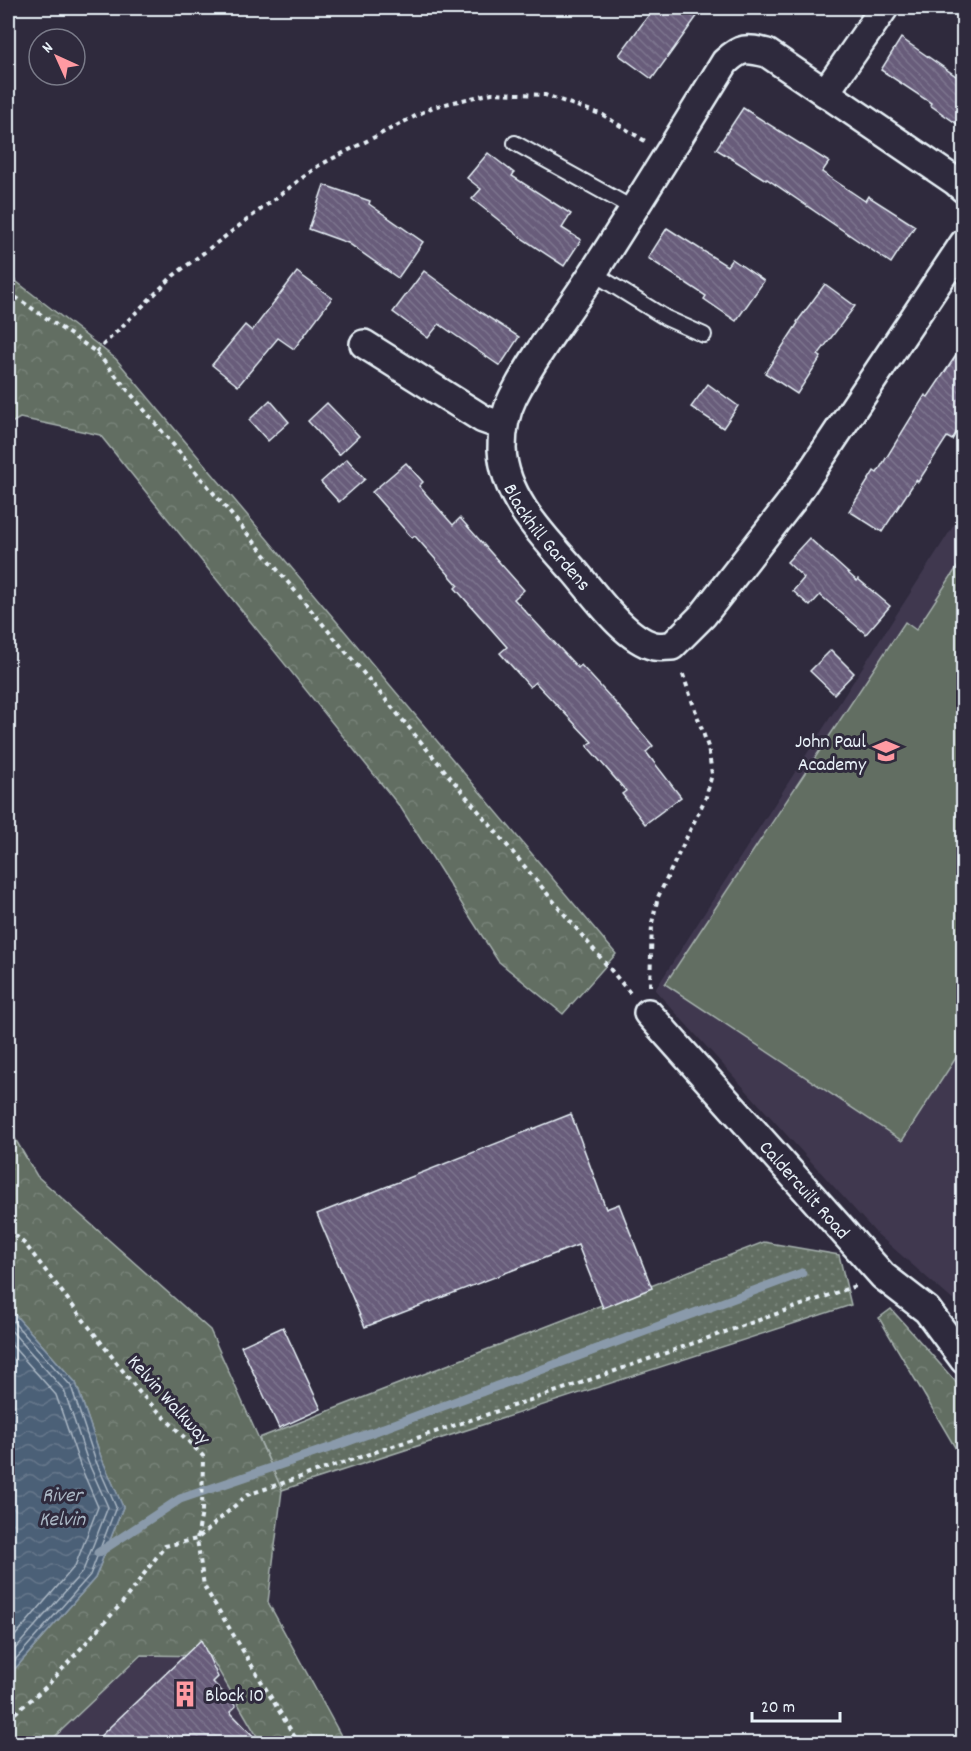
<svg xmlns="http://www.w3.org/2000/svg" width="971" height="1751" font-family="Dekko,sans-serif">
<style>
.built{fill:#40394f}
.grass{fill:url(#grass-dots);stroke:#a5b0ad;stroke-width:1.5}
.forest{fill:url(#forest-crowns);stroke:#a5b0ad;stroke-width:1.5}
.pitch{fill:#626e62;stroke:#a5b0ad;stroke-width:1.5}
.water{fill:url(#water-waves);stroke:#8a9aab;stroke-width:1.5}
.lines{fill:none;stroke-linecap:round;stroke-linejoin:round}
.shore{stroke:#aab7c4;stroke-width:1.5}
.stream{stroke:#8a9aab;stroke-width:9}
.building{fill:url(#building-back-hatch);stroke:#e8f1f8;stroke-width:1.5}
.lane-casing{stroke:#e8f1f8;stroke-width:18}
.street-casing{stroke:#e8f1f8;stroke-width:32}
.path{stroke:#e8f1f8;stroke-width:4;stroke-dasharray:4.5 4.5;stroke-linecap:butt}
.lane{stroke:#2f2a3d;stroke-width:14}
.street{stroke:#2f2a3d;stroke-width:27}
.labels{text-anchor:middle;stroke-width:6;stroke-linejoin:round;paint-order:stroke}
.street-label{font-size:20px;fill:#e8f1f8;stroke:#2f2a3d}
.poi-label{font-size:20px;fill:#e8f1f8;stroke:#2f2a3d;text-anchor:end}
.water-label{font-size:21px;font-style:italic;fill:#aab7c4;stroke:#2f2a3d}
</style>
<defs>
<pattern id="grass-dots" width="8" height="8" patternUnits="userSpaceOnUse" patternTransform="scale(1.5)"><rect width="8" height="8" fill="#626e62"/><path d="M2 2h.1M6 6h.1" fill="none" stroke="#788379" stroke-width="1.8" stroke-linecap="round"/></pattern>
<pattern id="forest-crowns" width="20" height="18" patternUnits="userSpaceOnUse" patternTransform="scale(1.5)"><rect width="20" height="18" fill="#626e62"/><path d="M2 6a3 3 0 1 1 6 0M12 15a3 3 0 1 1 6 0" fill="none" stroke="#788379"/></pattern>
<pattern id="water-waves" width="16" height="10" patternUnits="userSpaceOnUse" patternTransform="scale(1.5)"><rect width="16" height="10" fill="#4c6077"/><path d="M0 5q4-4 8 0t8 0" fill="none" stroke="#66778b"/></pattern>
<pattern id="building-back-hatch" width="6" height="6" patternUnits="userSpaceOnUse" patternTransform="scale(1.5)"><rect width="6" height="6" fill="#675c7a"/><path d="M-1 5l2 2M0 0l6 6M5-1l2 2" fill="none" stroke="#7d748e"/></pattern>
</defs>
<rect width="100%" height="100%" fill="#2f2a3d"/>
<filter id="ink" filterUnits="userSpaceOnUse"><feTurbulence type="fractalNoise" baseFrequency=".0167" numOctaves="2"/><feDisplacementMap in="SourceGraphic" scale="12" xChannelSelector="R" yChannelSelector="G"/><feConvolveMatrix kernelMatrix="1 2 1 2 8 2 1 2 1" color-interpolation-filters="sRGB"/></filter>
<g filter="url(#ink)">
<g class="built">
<path d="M 963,511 L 963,1309 L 876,1233 L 655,990 Z"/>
<path d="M 212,1601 L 286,1744 L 32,1744 Z"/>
</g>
<path class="grass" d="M 764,1242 L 839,1255 L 851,1305 L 282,1490 L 259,1438 Z"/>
<g class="forest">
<path d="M 8,275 L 116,359 L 616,954 L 563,1014 L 498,961 L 401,808 L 100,435 L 20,418 L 8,425 Z"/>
<path d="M 8,1127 L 37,1176 L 210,1330 L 282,1490 L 268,1602 L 345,1743 L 261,1743 L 210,1656 L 141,1655 L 48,1743 L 8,1743 L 8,1675 L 13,1671 L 95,1578 L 123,1507 L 101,1457 L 76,1383 L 8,1307 Z"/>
<path d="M 891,1309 L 963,1390 L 963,1461 L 879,1318 Z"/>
</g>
<path class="pitch" d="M 963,558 L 963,1047 L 902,1141 L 665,984 L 905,622 L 916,630 Z"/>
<path class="water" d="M 8,1307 L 76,1383 L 101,1457 L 123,1507 L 95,1578 L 13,1671 L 8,1675 Z"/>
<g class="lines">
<g class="shore">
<path d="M 8,1316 L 71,1386 L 95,1459 L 116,1507 L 90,1575 L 8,1668"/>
<path d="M 8,1327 L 64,1390 L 88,1462 L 108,1507 L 83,1571 L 8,1657"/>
<path d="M 8,1341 L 56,1395 L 80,1465 L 98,1507 L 75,1566 L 8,1644"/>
</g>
<path class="stream" d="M 98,1553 L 180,1499 L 338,1445 L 802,1273"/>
</g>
<g class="building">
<path d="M 654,8 L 703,8 L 652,79 L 619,55 Z"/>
<path d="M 901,38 L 963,81 L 963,128 L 930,105 L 931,103 L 881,70 Z"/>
<path d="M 743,108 L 829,162 L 822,172 L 865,201 L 868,196 L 915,226 L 891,263 L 767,179 L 766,180 L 716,149 Z"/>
<path d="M 488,153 L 514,173 L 512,176 L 571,214 L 562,228 L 581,240 L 564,266 L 520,237 L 472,199 L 481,189 L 467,178 Z"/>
<path d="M 324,185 L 370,201 L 369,204 L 423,242 L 398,278 L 348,243 L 309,229 Z"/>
<path d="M 667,228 L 727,266 L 732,259 L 764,281 L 736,321 L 704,299 L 706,296 L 648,258 Z"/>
<path d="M 424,271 L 480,312 L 519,337 L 500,366 L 439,324 L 428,338 L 393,312 Z"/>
<path d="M 297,272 L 332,298 L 294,349 L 278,338 L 238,386 L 212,365 L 245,325 L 252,331 Z"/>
<path d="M 825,284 L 855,306 L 818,355 L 821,357 L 797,394 L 765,373 L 798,323 L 797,322 Z"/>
<path d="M 963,345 L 963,421 L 952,440 L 947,437 L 918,482 L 916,480 L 882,532 L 849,511 L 874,471 L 877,473 L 925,395 L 928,397 Z"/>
<path d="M 708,384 L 738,406 L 723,428 L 691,407 Z"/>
<path d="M 270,400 L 289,422 L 268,441 L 249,420 Z"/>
<path d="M 327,403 L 359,436 L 339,455 L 308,421 Z"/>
<path d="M 347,459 L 365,479 L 339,502 L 321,482 Z"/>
<path d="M 406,463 L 423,482 L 419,486 L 453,525 L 460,518 L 524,590 L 514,599 L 578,668 L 581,665 L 622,710 L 653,746 L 646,752 L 681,797 L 645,824 L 622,794 L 626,791 L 587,746 L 592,742 L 535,682 L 530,687 L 500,653 L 507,647 L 455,588 L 458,585 L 415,536 L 412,538 L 372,492 Z"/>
<path d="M 809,538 L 857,581 L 858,579 L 890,606 L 866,634 L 820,595 L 810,606 L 793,591 L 804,578 L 787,562 Z"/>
<path d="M 831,650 L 854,673 L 834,694 L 810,671 Z"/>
<path d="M 571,1114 L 606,1209 L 619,1204 L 652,1288 L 603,1308 L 578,1245 L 365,1327 L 317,1214 Z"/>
<path d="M 283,1327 L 321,1409 L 279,1428 L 241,1346 Z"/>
<path d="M 201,1640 L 218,1677 L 213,1682 L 236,1706 L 230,1712 L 260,1743 L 93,1743 Z"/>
</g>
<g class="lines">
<g class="lane-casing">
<g id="lane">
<path d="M 515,143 L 634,209"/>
<path d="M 593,273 L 666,318 L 704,335"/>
</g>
</g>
<g class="street-casing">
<g id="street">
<path d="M 825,93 L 884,8"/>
<path id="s1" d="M 964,189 L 955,181 L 767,53 C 746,48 741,47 725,62 C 682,132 639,201 595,270 C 568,312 536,352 513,397 C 505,413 502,431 502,449 C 504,498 545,538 575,572 C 594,594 625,639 654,646 C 659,647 666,646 672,646 L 703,615 L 791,502 L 964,243"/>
<path d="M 364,344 L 483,419 L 503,426"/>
<path id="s2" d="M 648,1013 L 883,1276 L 927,1310 L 964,1360"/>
</g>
</g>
<g class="path">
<path d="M 8,292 L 96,352 L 630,993"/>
<path d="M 96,352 L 173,276 L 318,166 L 433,107 L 492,93 L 545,95 L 603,115 L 645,141"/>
<path d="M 650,986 L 652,923 L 658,897 L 706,797 L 712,774 L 708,747 L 682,672"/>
<path d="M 8,1229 L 25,1244 L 140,1393 L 203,1456 L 202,1512 L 197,1539 L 204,1586 L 299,1744"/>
<path d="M 8,1719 L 47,1686 L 122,1603 L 165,1546 L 197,1539 L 247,1495 L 578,1384 L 855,1286"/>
</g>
<use href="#lane" class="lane"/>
<use href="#street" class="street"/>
</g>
</g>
<defs>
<g id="school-bare" transform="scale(2.07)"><path d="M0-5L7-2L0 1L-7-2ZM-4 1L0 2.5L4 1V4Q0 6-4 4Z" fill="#ff9aa2" stroke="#2f2a3d" stroke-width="2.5" paint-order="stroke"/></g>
<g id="building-bare" transform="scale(2.07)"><path d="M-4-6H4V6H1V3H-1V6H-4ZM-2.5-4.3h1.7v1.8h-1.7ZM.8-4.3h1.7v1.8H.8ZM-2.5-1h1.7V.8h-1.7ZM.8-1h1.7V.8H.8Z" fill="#ff9aa2" stroke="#2f2a3d" stroke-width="2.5" paint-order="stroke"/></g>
</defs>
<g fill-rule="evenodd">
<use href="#school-bare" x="886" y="751"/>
<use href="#building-bare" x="185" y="1694"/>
</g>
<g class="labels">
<g class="street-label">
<text dy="7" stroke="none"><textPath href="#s1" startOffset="837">Blackhill Gardens</textPath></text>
<text dy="7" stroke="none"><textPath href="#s2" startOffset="236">Caldercuilt Road</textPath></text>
<text transform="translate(170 1399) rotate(48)" y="7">Kelvin Walkway</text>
</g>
<g class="poi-label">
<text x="866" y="747">John Paul<tspan x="866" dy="23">Academy</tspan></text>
<text x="205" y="1701" text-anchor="start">Block 10</text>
</g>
<g class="water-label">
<text x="62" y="1501">River<tspan x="62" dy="24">Kelvin</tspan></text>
</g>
</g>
<rect width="971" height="1751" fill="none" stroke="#2f2a3d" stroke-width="30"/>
<rect x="15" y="15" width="941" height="1721" fill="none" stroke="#e8f1f8" stroke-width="2" filter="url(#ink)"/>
<g transform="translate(57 57) rotate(315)"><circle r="28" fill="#2f2a3d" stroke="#797a88" stroke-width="1.5"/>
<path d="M0-4.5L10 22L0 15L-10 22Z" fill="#ff9aa2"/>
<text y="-9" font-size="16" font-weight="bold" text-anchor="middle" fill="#e8f1f8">N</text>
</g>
<path d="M752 1712v9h88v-9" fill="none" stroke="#e8f1f8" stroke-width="3"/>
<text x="761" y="1712" font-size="18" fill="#e8f1f8" stroke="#2f2a3d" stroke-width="4.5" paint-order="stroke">20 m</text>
</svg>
